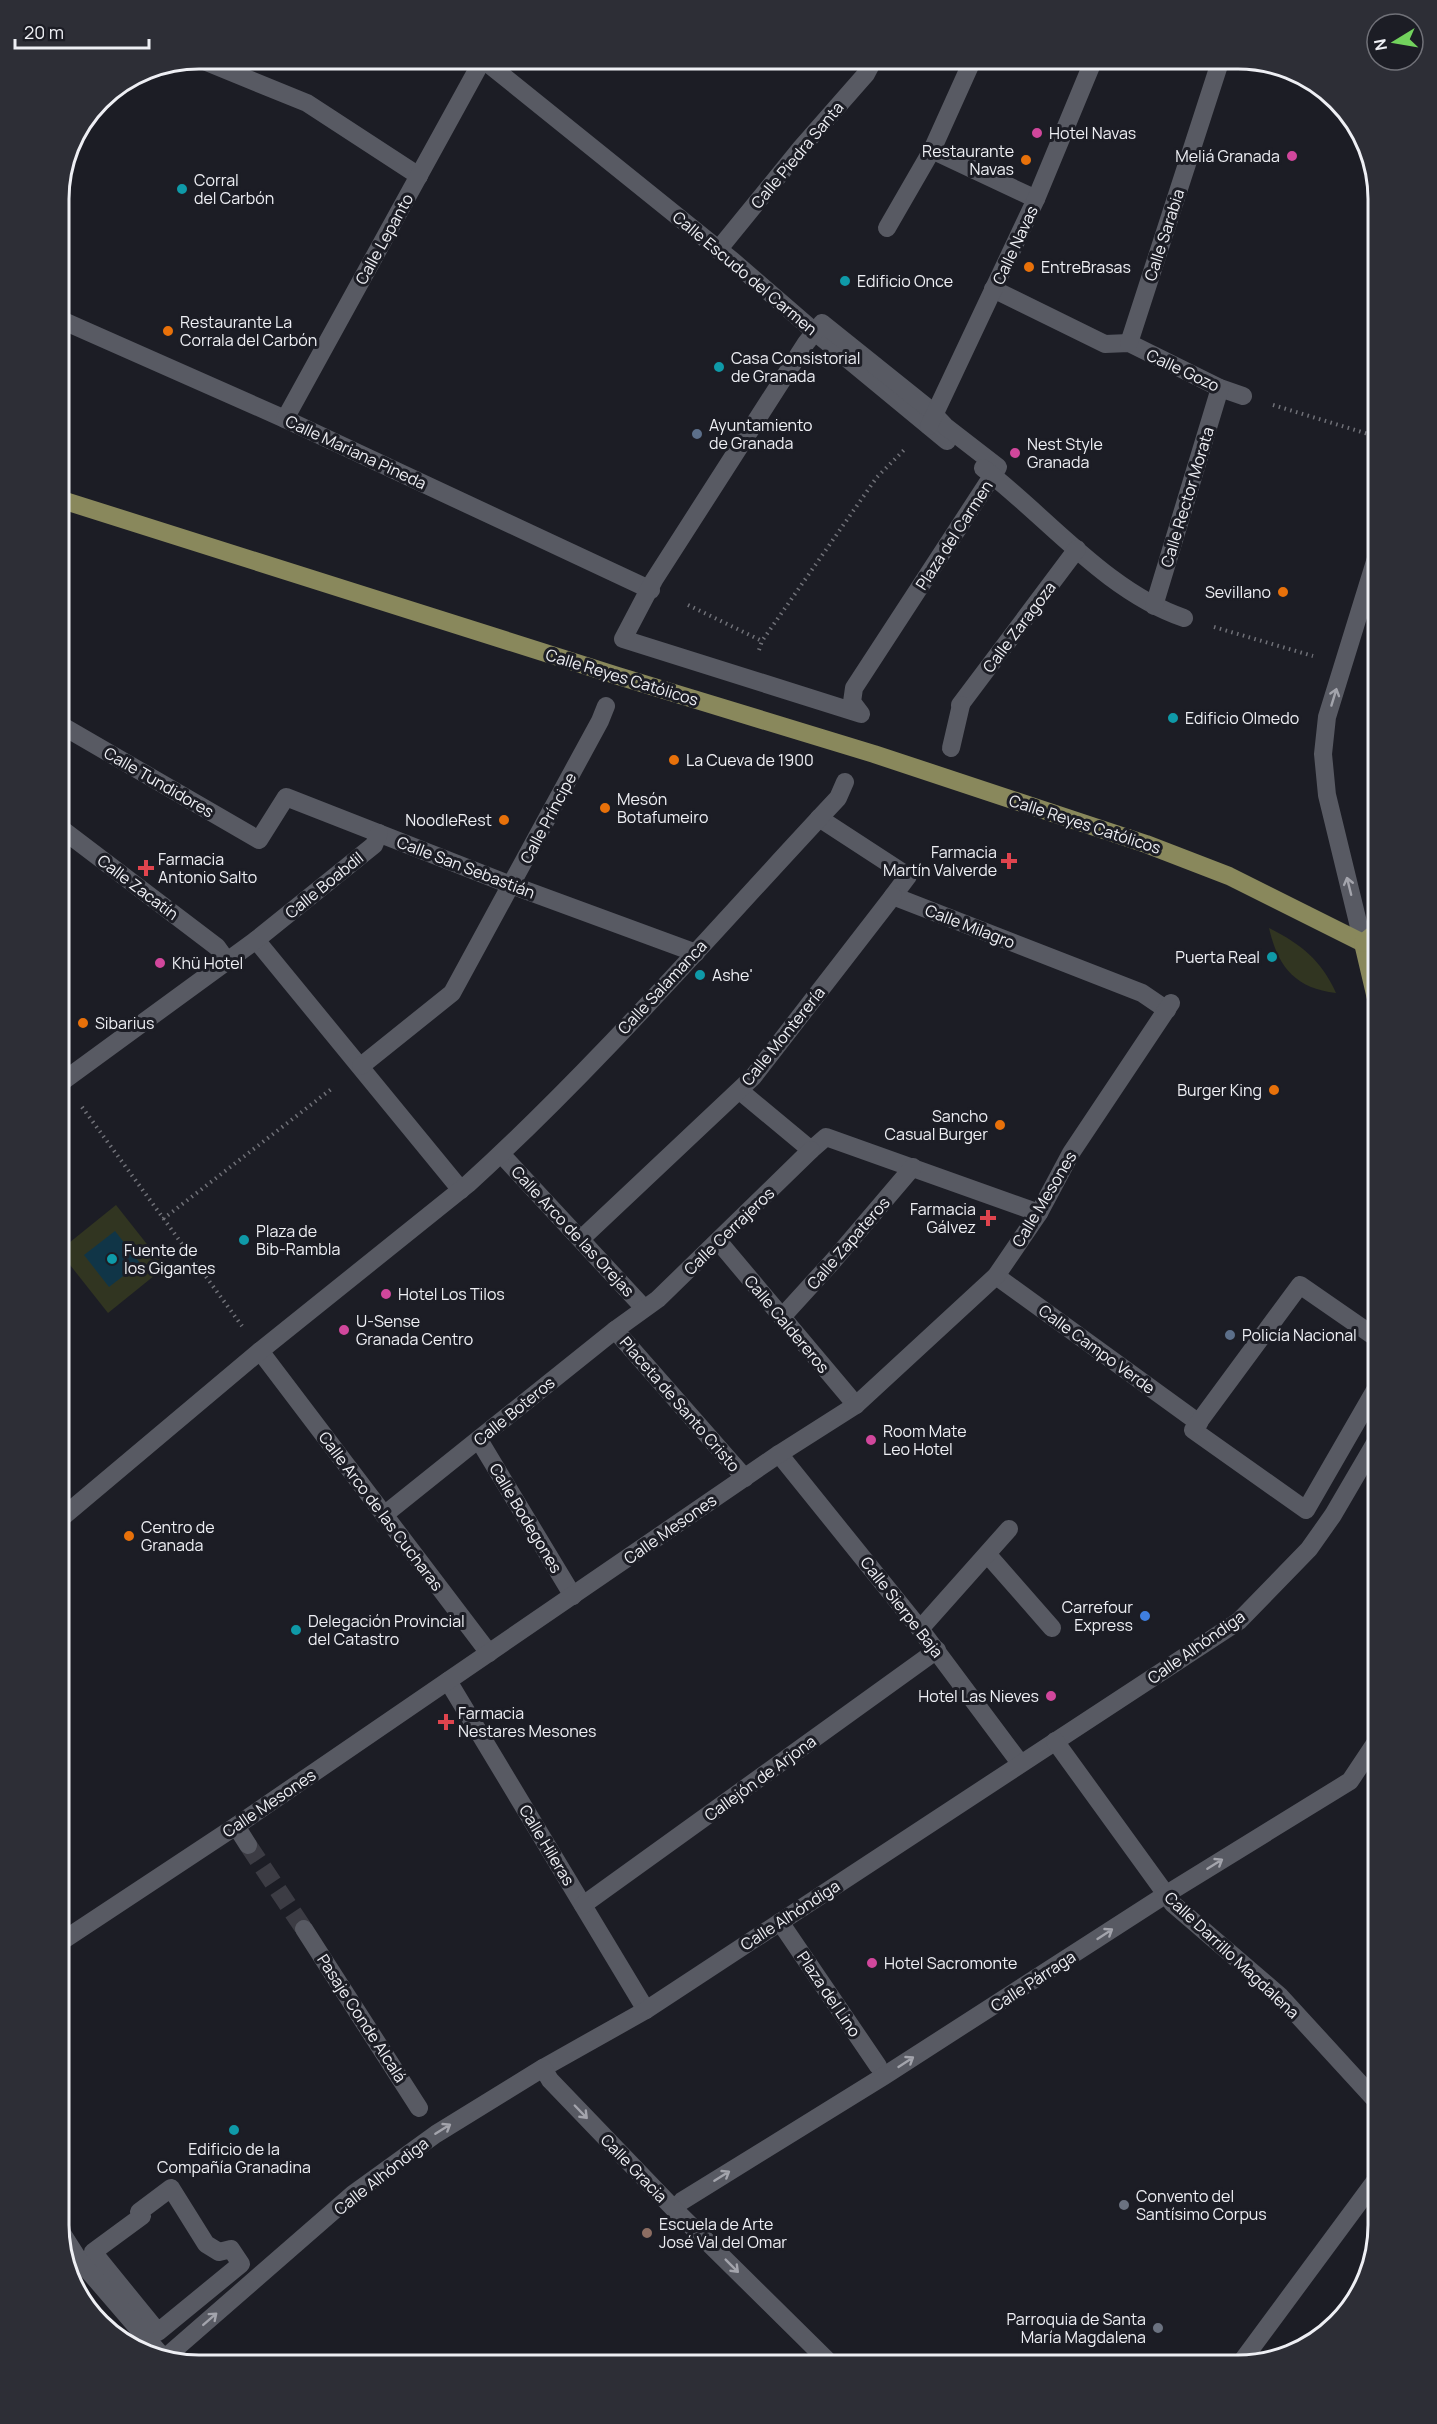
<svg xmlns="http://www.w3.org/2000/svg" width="1437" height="2424" font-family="Manrope,sans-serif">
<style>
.garden{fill:#313521}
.water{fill:#103547}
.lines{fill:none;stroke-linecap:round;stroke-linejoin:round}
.pedestrian-tunnel{stroke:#3c3c44;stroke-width:18;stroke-dasharray:18 9;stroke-linecap:butt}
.path{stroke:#707178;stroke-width:4;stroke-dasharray:1.5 4.5;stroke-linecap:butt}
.service{stroke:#585a63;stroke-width:18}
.pedestrian{stroke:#585a63;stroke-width:18}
.minor{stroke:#585a63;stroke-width:18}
.tertiary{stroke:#585a63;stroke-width:18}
.primary{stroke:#89885c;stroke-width:18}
.oneway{stroke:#a3a4ac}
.hotel-dot{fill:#d1479c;stroke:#1c1d25;stroke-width:2}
.food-dot{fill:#e8710a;stroke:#1c1d25;stroke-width:2}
.culture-dot{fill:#0f9aa8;stroke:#1c1d25;stroke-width:2}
.service-dot{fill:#5c6f8a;stroke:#1c1d25;stroke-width:2}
.health-dot{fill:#e0444e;stroke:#1c1d25;stroke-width:2}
.shop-dot{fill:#3f7fe0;stroke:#1c1d25;stroke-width:2}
.worship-dot{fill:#6b7280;stroke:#1c1d25;stroke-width:2}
.education-dot{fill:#8d6e63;stroke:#1c1d25;stroke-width:2}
.labels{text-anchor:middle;stroke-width:6;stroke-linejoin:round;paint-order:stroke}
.poi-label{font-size:16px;fill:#eeeff4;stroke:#1c1d25;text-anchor:start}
.street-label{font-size:16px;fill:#eeeff4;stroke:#1c1d25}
.rim{fill:none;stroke:#eeeff4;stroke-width:3}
</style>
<rect width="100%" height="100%" fill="#1c1d25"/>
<g class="garden">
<path d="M 1269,928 C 1301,944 1321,960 1336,993 C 1295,988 1278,967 1269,928 Z"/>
<path d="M 116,1205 L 165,1267 L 108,1313 L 59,1251 Z"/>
</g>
<path class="water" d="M 115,1231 L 140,1263 L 109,1287 L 84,1255 Z"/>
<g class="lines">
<path class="pedestrian-tunnel" d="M 248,1845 L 304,1929"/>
<g class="path">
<path d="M 1273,405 L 1378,437"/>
<path d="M 688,605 L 762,641"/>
<path d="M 1214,627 L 1313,656"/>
<path d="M 759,650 L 762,641 L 877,477 L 906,448"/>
<path d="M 82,1107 L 242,1326"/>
<path d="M 163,1219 L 334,1087"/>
</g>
<g class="service">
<path d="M 988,1555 L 1052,1628"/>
<path d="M 920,1629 L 1009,1529"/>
</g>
<g class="pedestrian">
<path d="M 199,59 L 307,103 L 419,176"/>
<path d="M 488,59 L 491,66 L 733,261 L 815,332 L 947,441"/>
<path d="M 932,150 L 1036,199"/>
<path d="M 887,228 L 932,150 L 973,59"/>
<path d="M 718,250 L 801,148 L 866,74 L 874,59"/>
<path d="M 993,289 L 1105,344 L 1129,343 L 1220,388 L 1243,396"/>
<path d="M 59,319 L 285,419 L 651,590"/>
<path d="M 822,323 L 928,408 L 945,426 L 998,467 L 854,688 L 852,702 L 861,714 L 623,639 L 654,580 L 806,343 Z"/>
<path d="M 1129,343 L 1221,59"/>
<path d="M 929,426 L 1036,199 L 1094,59"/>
<path d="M 983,468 C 1047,517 1107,592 1184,618"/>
<path d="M 1154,606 L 1220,388"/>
<path d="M 960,705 L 1077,549"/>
<path d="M 59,724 L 259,840 L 286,797 L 511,885 L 696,953"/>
<path d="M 951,748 L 961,705"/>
<path d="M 819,818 L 908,876 L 893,896 L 1142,993 L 1167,1010"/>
<path d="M 59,827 L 217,947 L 227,961"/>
<path d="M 256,940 L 461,1190"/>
<path d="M 361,1066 L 452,993 L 600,721 L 606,706"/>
<path d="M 59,1084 L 256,940 L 374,845 L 379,833"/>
<path d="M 740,1091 L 811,1150 L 826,1137 L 1039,1213"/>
<path d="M 501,1154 L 644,1308"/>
<path d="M 581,1239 L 753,1077 L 893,896"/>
<path d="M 719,1242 L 856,1405"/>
<path d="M 996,1276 L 1199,1423"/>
<path d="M 782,1317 L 833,1261 L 913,1167"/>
<path d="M 615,1330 L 745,1478"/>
<path d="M 260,1351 L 489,1653"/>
<path d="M 1378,1385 L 1306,1510 L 1193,1430 L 1300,1285 L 1378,1339"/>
<path d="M 479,1440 L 573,1596"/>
<path d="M 779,1454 L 920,1629 L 1020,1763"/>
<path d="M 384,1515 L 615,1330 L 658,1299 L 811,1150"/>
<path d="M 59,1520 L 260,1351 L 468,1184 C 600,1064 716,928 838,798 L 845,782"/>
<path d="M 448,1681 L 646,2010"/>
<path d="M 236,1826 L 248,1845"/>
<path d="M 583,1905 L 937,1650"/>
<path d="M 780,1922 L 878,2066"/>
<path d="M 304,1929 L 419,2108"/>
<path d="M 59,1943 L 236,1826 L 779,1454 L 856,1405 L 996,1276 L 1039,1213 L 1071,1153 L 1171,1003"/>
<path d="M 543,2068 L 646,2010 L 1239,1621 L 1309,1549 L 1333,1515 L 1378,1438"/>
<path d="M 171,2188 L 206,2244 L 219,2252 L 231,2249 L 241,2264 L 158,2332 L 93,2252 L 142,2216 L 139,2212 Z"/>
<path d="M 60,2230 L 79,2260 L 161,2355"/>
<path d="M 1239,2365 L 1378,2177"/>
</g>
<g class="minor">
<path d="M 285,419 L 483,59"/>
<path d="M 1055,1741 L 1173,1904 L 1280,1996 L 1378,2103"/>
</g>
<g class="tertiary">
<path d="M 1363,943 L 1327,795 L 1323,754 L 1327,717 L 1378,552"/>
<path d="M 674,2209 L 682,2201 L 884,2076 L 1165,1895 L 1350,1781 L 1378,1739"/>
<path d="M 166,2357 L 353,2194 L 436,2134 L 543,2068 L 550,2080 L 674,2209 L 832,2365"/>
</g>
<g class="primary">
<path d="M 59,499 L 618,676 L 874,754 L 1146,844 L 1229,876 L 1363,943 L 1378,949"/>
<path d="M 1363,943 L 1378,1007"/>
<path d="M 1363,943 L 1378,931"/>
</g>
</g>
<defs><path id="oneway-shaft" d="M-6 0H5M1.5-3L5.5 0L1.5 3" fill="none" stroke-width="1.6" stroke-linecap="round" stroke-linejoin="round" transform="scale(1.5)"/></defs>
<g class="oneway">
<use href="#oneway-shaft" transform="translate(1334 697) rotate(-73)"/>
<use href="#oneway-shaft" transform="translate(1349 886) rotate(-104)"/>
<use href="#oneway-shaft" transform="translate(1215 1864) rotate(-32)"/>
<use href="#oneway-shaft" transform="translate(1105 1934) rotate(-33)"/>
<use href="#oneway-shaft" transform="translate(906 2062) rotate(-33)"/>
<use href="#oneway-shaft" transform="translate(581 2112) rotate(46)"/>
<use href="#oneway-shaft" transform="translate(443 2129) rotate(-32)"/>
<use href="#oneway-shaft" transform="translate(722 2176) rotate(-32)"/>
<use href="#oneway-shaft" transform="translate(732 2266) rotate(45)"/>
<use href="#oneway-shaft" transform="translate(210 2319) rotate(-41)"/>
</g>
<g class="hotel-dot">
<circle cx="1037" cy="133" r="6"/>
<circle cx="1292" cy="156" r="6"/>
<circle cx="1015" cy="453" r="6"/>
<circle cx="160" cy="963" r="6"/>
<circle cx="386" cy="1294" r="6"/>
<circle cx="344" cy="1330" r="6"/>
<circle cx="871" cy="1440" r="6"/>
<circle cx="1051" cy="1696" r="6"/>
<circle cx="872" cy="1963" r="6"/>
</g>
<g class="food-dot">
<circle cx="1026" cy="160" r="6"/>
<circle cx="1029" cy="267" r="6"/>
<circle cx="168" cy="331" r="6"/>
<circle cx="1283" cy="592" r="6"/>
<circle cx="674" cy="760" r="6"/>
<circle cx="605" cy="808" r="6"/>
<circle cx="504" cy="820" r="6"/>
<circle cx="83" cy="1023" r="6"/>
<circle cx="1274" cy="1090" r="6"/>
<circle cx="1000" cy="1125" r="6"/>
<circle cx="129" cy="1536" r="6"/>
</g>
<g class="culture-dot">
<circle cx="182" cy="189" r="6"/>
<circle cx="845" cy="281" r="6"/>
<circle cx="719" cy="367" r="6"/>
<circle cx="1173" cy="718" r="6"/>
<circle cx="1272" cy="957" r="6"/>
<circle cx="700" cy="975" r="6"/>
<circle cx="244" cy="1240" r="6"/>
<circle cx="112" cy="1259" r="6"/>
<circle cx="296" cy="1630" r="6"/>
<circle cx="234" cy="2130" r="6"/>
</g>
<g class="service-dot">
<circle cx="697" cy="434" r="6"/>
<circle cx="1230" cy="1335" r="6"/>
</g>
<g class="health-dot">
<path d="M1006 852h6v6h6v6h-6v6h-6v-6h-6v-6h6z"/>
<path d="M143 859h6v6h6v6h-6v6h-6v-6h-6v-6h6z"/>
<path d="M985 1209h6v6h6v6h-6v6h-6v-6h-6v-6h6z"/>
<path d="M443 1713h6v6h6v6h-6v6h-6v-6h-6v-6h6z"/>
</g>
<circle class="shop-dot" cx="1145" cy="1616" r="6"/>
<g class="worship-dot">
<circle cx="1124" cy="2205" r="6"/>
<circle cx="1158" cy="2328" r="6"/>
</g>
<circle class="education-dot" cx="647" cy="2233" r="6"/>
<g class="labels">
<g class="poi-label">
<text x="1049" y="139">Hotel Navas</text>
<text x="1014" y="157" text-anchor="end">Restaurante<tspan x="1014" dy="18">Navas</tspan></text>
<text x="1280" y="162" text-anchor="end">Meliá Granada</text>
<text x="194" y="186">Corral<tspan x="194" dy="18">del Carbón</tspan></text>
<text x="1041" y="273">EntreBrasas</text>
<text x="857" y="287">Edificio Once</text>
<text x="180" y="328">Restaurante La<tspan x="180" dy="18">Corrala del Carbón</tspan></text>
<text x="731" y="364">Casa Consistorial<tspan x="731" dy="18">de Granada</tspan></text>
<text x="709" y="431">Ayuntamiento<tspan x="709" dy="18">de Granada</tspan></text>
<text x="1027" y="450">Nest Style<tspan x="1027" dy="18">Granada</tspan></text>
<text x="1271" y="598" text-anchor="end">Sevillano</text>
<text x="1185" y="724">Edificio Olmedo</text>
<text x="686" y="766">La Cueva de 1900</text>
<text x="617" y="805">Mesón<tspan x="617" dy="18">Botafumeiro</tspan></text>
<text x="492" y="826" text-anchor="end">NoodleRest</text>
<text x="997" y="858" text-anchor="end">Farmacia<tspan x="997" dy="18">Martín Valverde</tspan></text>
<text x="158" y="865">Farmacia<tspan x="158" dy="18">Antonio Salto</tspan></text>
<text x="1260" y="963" text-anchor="end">Puerta Real</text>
<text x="172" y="969">Khü Hotel</text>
<text x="712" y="981">Ashe'</text>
<text x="95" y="1029">Sibarius</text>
<text x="1262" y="1096" text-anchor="end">Burger King</text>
<text x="988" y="1122" text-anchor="end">Sancho<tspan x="988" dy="18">Casual Burger</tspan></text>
<text x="976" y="1215" text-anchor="end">Farmacia<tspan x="976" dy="18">Gálvez</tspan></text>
<text x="256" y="1237">Plaza de<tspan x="256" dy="18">Bib-Rambla</tspan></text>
<text x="124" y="1256">Fuente de<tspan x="124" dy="18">los Gigantes</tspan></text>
<text x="398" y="1300">Hotel Los Tilos</text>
<text x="356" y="1327">U-Sense<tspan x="356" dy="18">Granada Centro</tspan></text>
<text x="1242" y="1341">Policía Nacional</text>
<text x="883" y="1437">Room Mate<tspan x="883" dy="18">Leo Hotel</tspan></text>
<text x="141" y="1533">Centro de<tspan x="141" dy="18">Granada</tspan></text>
<text x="1133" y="1613" text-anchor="end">Carrefour<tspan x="1133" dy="18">Express</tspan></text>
<text x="308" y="1627">Delegación Provincial<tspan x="308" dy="18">del Catastro</tspan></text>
<text x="1039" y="1702" text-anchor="end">Hotel Las Nieves</text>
<text x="458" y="1719">Farmacia<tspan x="458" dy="18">Nestares Mesones</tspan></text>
<text x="884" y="1969">Hotel Sacromonte</text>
<text x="234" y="2155" text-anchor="middle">Edificio de la<tspan x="234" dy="18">Compañía Granadina</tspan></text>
<text x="1136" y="2202">Convento del<tspan x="1136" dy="18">Santísimo Corpus</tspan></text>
<text x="659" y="2230">Escuela de Arte<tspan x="659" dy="18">José Val del Omar</tspan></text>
<text x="1146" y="2325" text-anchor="end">Parroquia de Santa<tspan x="1146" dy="18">María Magdalena</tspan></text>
</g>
<g class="street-label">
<text transform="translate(797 155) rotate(-50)" y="6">Calle Piedra Santa</text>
<text transform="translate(1164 235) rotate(-72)" y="6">Calle Sarabia</text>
<text transform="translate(384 239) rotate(-61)" y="6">Calle Lepanto</text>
<text transform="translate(1015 245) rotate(-65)" y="6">Calle Navas</text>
<text transform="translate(745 273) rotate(40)" y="6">Calle Escudo del Carmen</text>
<text transform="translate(1183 370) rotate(25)" y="6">Calle Gozo</text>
<text transform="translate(356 452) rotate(25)" y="6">Calle Mariana Pineda</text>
<text transform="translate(1187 497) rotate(-73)" y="6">Calle Rector Morata</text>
<text transform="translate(954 535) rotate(-57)" y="6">Plaza del Carmen</text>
<text transform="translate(1019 627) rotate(-53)" y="6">Calle Zaragoza</text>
<text transform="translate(622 677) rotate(17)" y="6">Calle Reyes Católicos</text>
<text transform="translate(159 782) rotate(30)" y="6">Calle Tundidores</text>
<text transform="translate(548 818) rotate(-62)" y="6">Calle Príncipe</text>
<text transform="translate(1085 824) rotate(18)" y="6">Calle Reyes Católicos</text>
<text transform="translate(466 867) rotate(21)" y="6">Calle San Sebastián</text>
<text transform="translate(324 885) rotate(-39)" y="6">Calle Boabdil</text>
<text transform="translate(138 887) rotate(37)" y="6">Calle Zacatín</text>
<text transform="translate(970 926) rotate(21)" y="6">Calle Milagro</text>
<text transform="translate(662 987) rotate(-47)" y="6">Calle Salamanca</text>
<text transform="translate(783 1036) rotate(-51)" y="6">Calle Monterería</text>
<text transform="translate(1044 1199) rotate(-59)" y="6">Calle Mesones</text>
<text transform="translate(573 1231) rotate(47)" y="6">Calle Arco de las Orejas</text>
<text transform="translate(729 1231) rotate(-44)" y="6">Calle Cerrajeros</text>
<text transform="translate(848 1243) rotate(-49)" y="6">Calle Zapateros</text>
<text transform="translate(787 1324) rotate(50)" y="6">Calle Caldereros</text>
<text transform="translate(1097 1349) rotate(36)" y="6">Calle Campo Verde</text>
<text transform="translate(680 1404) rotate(49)" y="6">Placeta de Santo Cristo</text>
<text transform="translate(514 1411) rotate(-39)" y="6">Calle Boteros</text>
<text transform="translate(381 1511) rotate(53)" y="6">Calle Arco de las Cucharas</text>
<text transform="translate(526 1518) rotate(59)" y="6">Calle Bodegones</text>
<text transform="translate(670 1529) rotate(-35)" y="6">Calle Mesones</text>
<text transform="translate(902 1607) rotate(52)" y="6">Calle Sierpe Baja</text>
<text transform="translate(1196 1647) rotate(-35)" y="6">Calle Alhóndiga</text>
<text transform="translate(760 1778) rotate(-36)" y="6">Callejón de Arjona</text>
<text transform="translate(269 1803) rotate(-34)" y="6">Calle Mesones</text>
<text transform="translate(547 1845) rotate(59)" y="6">Calle Hileras</text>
<text transform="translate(790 1915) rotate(-33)" y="6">Calle Alhóndiga</text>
<text transform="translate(1232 1955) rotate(43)" y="6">Calle Darrillo Magdalena</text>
<text transform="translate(1033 1981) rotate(-33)" y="6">Calle Párraga</text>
<text transform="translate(829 1994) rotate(56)" y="6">Plaza del Lino</text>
<text transform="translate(362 2018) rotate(57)" y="6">Pasaje Conde Alcalá</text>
<text transform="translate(634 2168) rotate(46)" y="6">Calle Gracia</text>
<text transform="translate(381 2176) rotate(-38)" y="6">Calle Alhóndiga</text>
</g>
</g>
<path d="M0 0H1437V2424H0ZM199 69H1238A130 130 0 0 1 1368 199V2225A130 130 0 0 1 1238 2355H199A130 130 0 0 1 69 2225V199A130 130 0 0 1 199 69Z" fill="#2d2e36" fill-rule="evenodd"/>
<path class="rim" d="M199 69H1238A130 130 0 0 1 1368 199V2225A130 130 0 0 1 1238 2355H199A130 130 0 0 1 69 2225V199A130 130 0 0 1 199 69Z"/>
<g transform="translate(1395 42) rotate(259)"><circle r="28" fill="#1c1d25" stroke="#707178" stroke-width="1.5"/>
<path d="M0-4.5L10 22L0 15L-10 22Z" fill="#72d25d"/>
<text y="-9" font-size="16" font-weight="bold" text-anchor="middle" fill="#eeeff4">N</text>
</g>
<path d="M15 39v9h134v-9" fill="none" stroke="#eeeff4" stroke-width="3"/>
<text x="24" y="39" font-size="18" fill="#eeeff4" stroke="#1c1d25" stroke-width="4.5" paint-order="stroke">20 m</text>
</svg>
